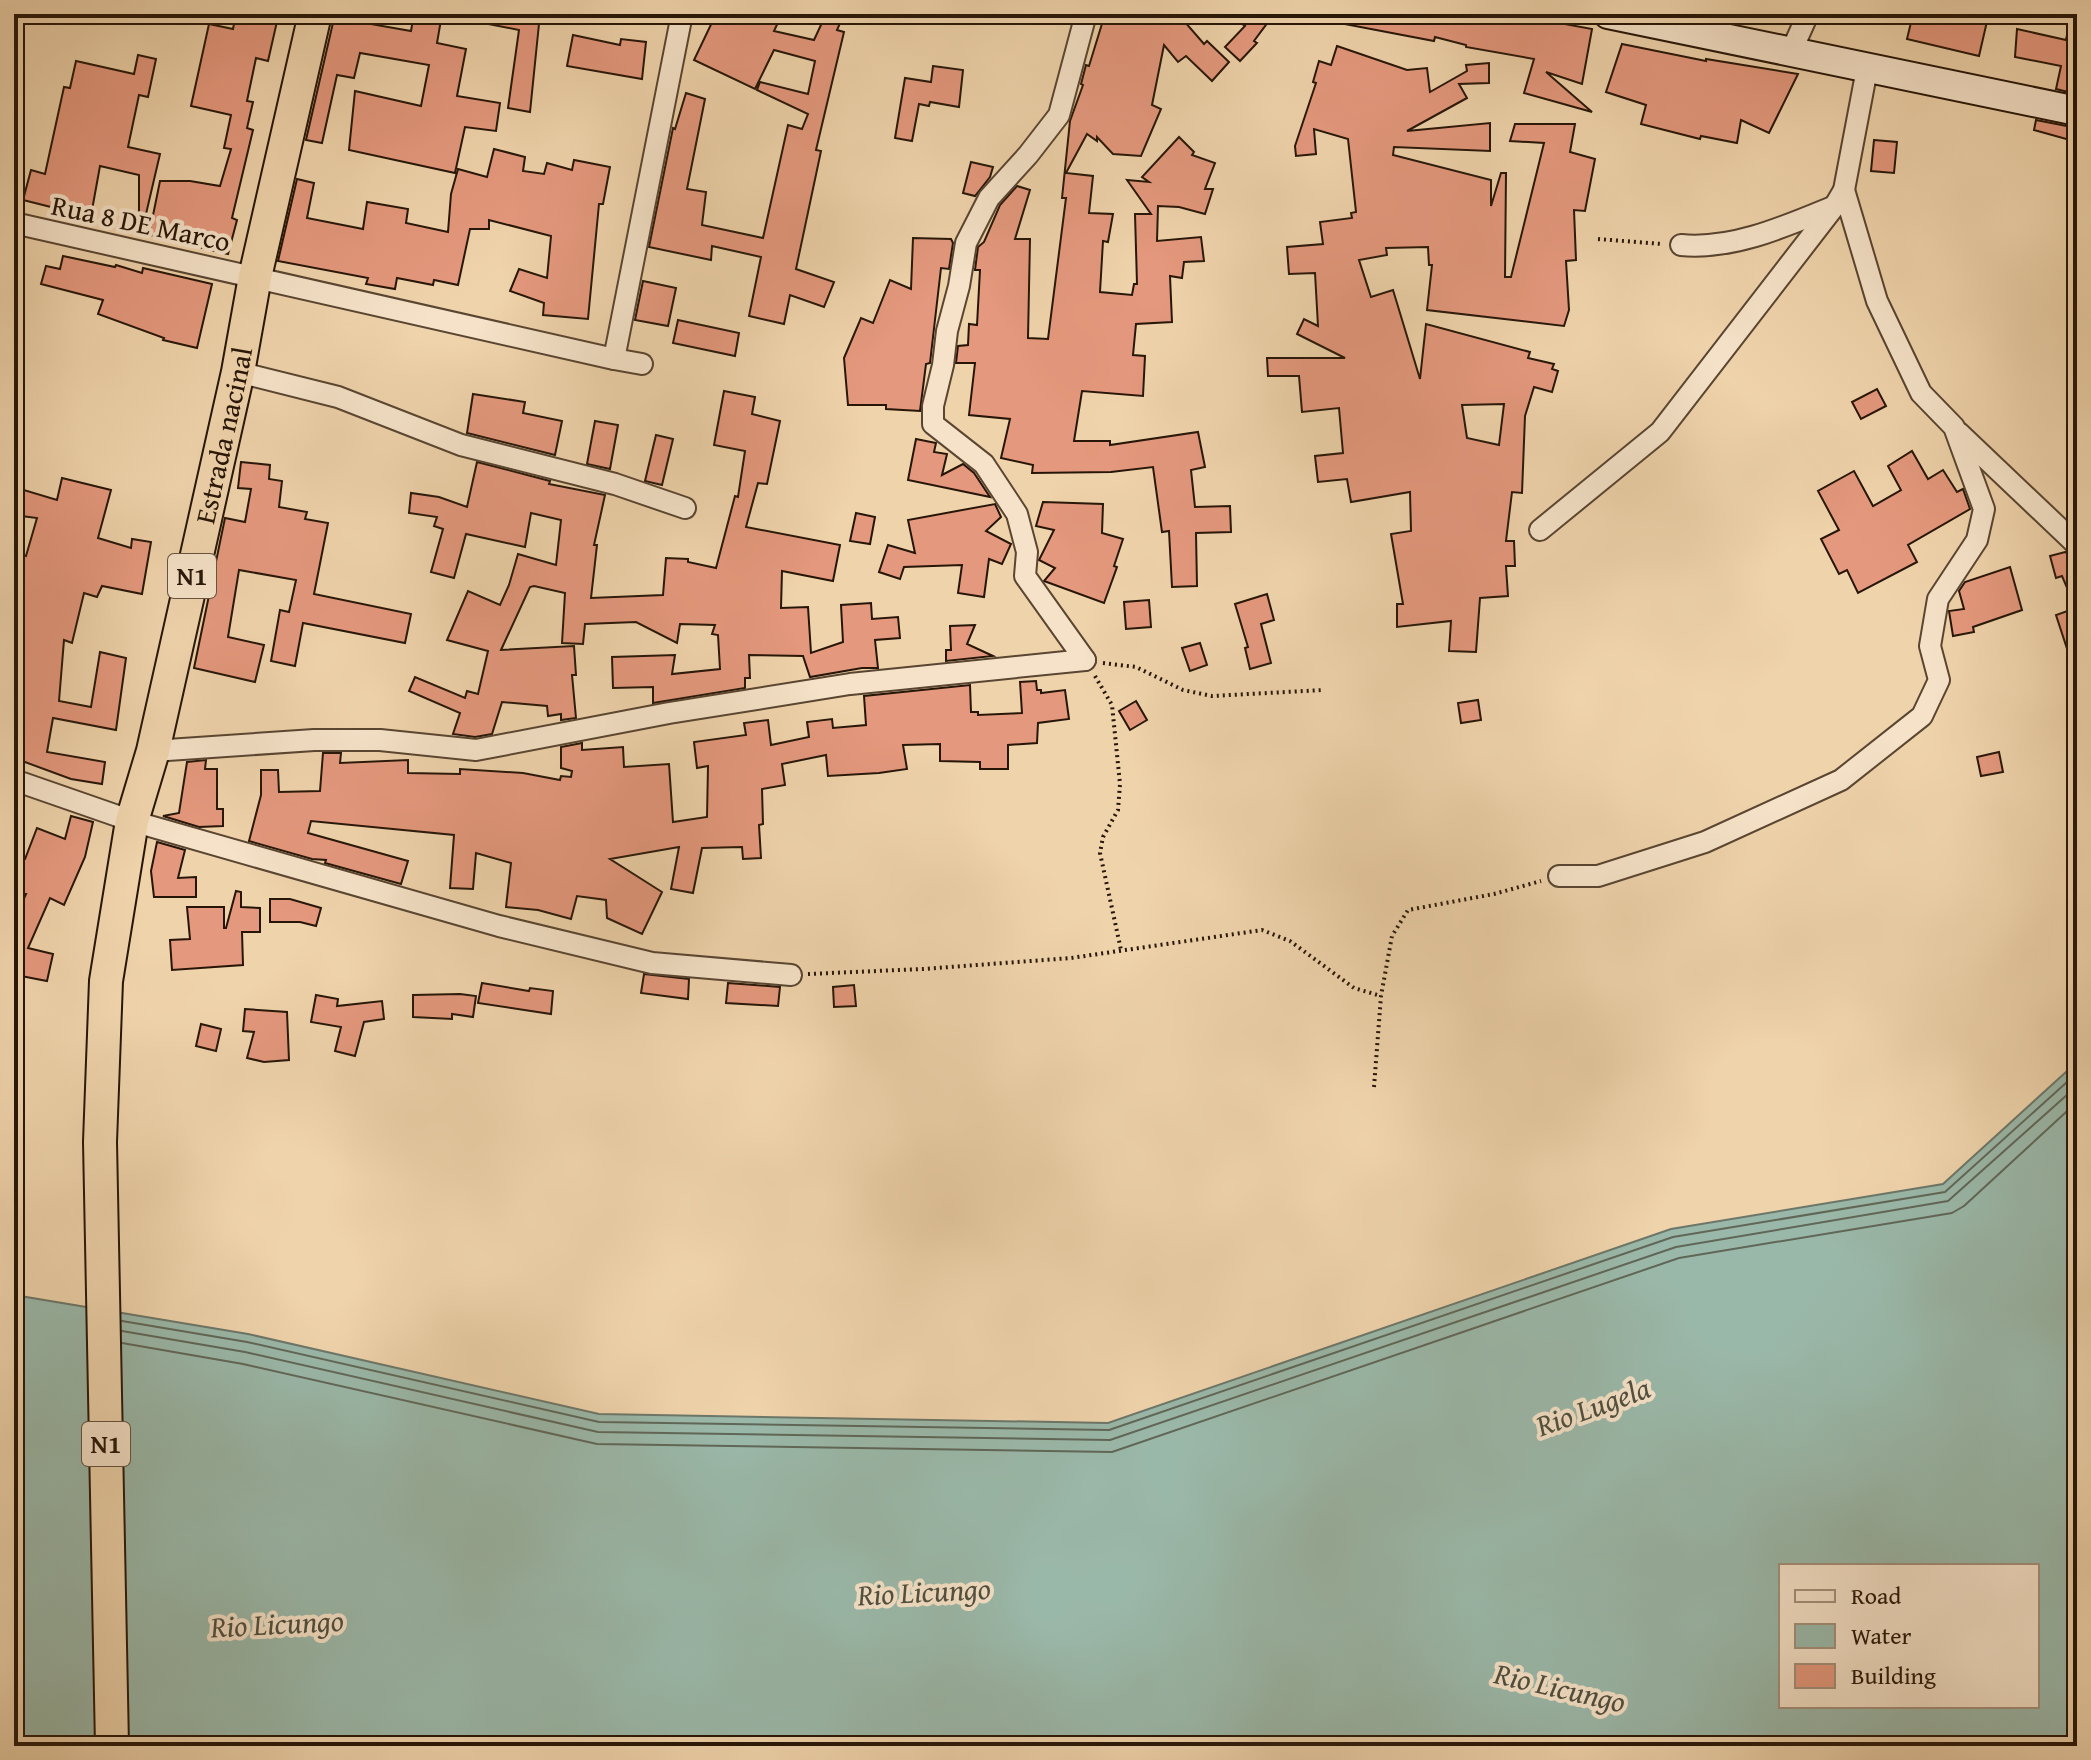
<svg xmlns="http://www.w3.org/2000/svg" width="2091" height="1760" font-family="'Gentium Book Plus',serif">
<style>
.water{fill:#9ab8a9;stroke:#6c7769;stroke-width:2;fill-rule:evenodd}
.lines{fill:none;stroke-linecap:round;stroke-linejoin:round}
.shore{stroke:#606758;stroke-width:2}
.building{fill:#e4987d;stroke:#271608;stroke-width:2;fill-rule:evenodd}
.minor-casing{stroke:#594531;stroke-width:24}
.secondary-casing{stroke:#271608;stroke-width:32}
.trunk-casing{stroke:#271608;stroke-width:36}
.path{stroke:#271608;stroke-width:4;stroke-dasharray:2 4;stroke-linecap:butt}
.minor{stroke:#f5e2c8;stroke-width:20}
.secondary{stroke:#f5e2c8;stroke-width:28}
.trunk{stroke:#efd3ab;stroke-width:32}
.labels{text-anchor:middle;stroke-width:8;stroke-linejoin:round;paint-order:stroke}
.shield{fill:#f5e2c8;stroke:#655342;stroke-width:2}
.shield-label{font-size:26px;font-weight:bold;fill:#271608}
.street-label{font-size:28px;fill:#271608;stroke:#f5e2c8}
.water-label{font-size:30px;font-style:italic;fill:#4f4f40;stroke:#f5e2c8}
</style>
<rect width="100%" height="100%" fill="#efd3ab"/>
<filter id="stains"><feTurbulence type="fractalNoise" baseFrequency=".0025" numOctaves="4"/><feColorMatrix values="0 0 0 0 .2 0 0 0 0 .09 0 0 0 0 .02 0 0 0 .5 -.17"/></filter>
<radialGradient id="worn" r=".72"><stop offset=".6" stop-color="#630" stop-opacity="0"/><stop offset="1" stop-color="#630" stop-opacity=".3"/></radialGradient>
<path class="water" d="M 2077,1062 L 2077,1746 L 14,1746 L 14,1295 L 248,1334 L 599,1414 L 1108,1423 L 1671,1229 L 1943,1184 ZM 1781,1566 L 2037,1566 L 2037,1706 L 1781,1706 Z"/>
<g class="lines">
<g class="shore">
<path d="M 122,1321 L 247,1342 L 599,1422 L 1109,1430 L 1673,1237 L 1945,1192 L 2077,1073"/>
<path d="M 122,1331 L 245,1352 L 598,1432 L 1110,1440 L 1676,1247 L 1948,1201 L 2077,1086"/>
<path d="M 122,1343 L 243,1364 L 597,1444 L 1112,1452 L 1679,1258 L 1952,1213 L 1964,1206 L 2077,1102"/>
</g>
</g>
<g class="building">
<path d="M 236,14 L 263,14 L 278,17 L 268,61 L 256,58 L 247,101 L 253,102 L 247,128 L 253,130 L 232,218 L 237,220 L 228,254 L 149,235 L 160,181 L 190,181 L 220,186 L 231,149 L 224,148 L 231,115 L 191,106 L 209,24 L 233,29 Z"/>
<path d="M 335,14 L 367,14 L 365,23 L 411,31 L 414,14 L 442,14 L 437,43 L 466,49 L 457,96 L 500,103 L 496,131 L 465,127 L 455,173 L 349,150 L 355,91 L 421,106 L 429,65 L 360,53 L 354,78 L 337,75 L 322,143 L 306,140 Z"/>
<path d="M 479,14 L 540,14 L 530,112 L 508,108 L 519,30 L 478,22 Z"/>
<path d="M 716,14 L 782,14 L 774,31 L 814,40 L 826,14 L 844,14 L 837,30 L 844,32 L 816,150 L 821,151 L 796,269 L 834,282 L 824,307 L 790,295 L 784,324 L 749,316 L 761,257 L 712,246 L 711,260 L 649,247 L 673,128 L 675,129 L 686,93 L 705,99 L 687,189 L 706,192 L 702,225 L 763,238 L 788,125 L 802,129 L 808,114 L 757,90 L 760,82 L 808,94 L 815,61 L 774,50 L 755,89 L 694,60 Z"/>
<path d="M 1105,14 L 1178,14 L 1204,44 L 1207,41 L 1229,62 L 1212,81 L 1186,56 L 1178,62 L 1164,45 L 1152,105 L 1161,109 L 1141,156 L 1113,154 L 1097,137 L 1097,141 L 1087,134 L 1066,173 L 1093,176 L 1089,213 L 1113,214 L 1108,242 L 1103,241 L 1100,292 L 1132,295 L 1134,284 L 1137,284 L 1135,214 L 1151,214 L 1127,180 L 1149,182 L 1142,177 L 1179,137 L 1194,152 L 1192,155 L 1215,163 L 1205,189 L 1213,189 L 1205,214 L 1179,207 L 1158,206 L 1157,241 L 1201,237 L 1204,261 L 1184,262 L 1182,278 L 1170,276 L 1172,322 L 1136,324 L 1133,355 L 1145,356 L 1143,396 L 1082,391 L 1074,441 L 1110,441 L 1110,445 L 1198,432 L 1205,467 L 1191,470 L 1195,507 L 1230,506 L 1231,532 L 1196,533 L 1197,586 L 1172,587 L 1169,531 L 1162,532 L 1153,467 L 1111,472 L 1032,473 L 1033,465 L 1001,458 L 1010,419 L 969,415 L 975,363 L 956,363 L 958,346 L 968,345 L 969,324 L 977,325 L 980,270 L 975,270 L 978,247 L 984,242 L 1000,205 L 1017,186 L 1030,190 L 1015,239 L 1030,239 L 1028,338 L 1048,339 L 1066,198 L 1062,198 L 1070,121 L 1083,85 L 1081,84 L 1086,65 L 1089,66 Z"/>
<path d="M 1228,14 L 1274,14 L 1254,41 L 1257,43 L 1240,61 L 1225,47 L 1245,26 Z"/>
<path d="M 1335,14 L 1435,14 L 1457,18 L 1457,14 L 1510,14 L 1592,29 L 1582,84 L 1546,72 L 1592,112 L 1524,93 L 1534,59 L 1466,47 L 1466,45 L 1435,37 L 1434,41 L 1334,22 Z"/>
<path d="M 1913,14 L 1974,14 L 1988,17 L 1979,56 L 1907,39 Z"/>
<path d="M 2069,25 L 2077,26 L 2076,94 L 2056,89 L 2061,66 L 2015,57 L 2017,29 L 2066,40 Z"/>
<path d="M 573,35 L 620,45 L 621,39 L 646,42 L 642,79 L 567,66 Z"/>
<path d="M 1622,44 L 1706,61 L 1706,59 L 1798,74 L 1769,133 L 1741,120 L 1737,143 L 1701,136 L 1700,139 L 1641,124 L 1646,105 L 1606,92 Z"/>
<path d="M 1337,46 L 1407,70 L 1427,68 L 1430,92 L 1467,71 L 1466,65 L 1489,63 L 1489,83 L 1459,84 L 1467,98 L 1407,131 L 1490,123 L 1490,151 L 1394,147 L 1393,155 L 1491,180 L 1491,206 L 1501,173 L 1506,173 L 1505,277 L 1511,277 L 1544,143 L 1510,141 L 1515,124 L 1575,124 L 1570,152 L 1595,159 L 1585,211 L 1574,210 L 1576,260 L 1566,261 L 1569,310 L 1564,326 L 1427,310 L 1432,265 L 1429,265 L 1428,247 L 1386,248 L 1387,255 L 1359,260 L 1371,297 L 1393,290 L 1420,379 L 1426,324 L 1530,352 L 1528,358 L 1554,364 L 1552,369 L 1558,371 L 1552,392 L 1534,387 L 1525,416 L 1522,493 L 1512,492 L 1506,541 L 1514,541 L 1515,566 L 1506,566 L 1508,596 L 1480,598 L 1476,652 L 1449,651 L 1451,621 L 1397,627 L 1397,604 L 1403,604 L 1391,534 L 1411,531 L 1410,492 L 1351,502 L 1347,479 L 1318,482 L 1315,456 L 1343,453 L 1339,408 L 1302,412 L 1299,376 L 1268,376 L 1267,358 L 1345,358 L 1297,334 L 1304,319 L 1318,326 L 1315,273 L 1289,274 L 1287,247 L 1323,244 L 1320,222 L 1352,218 L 1351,213 L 1356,212 L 1348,139 L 1314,129 L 1316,154 L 1296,156 L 1295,146 L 1316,83 L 1313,82 L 1319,61 L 1331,65 ZM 1504,404 L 1499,445 L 1467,438 L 1462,405 Z"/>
<path d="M 138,55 L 156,59 L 148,97 L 139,95 L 128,147 L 160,154 L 146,214 L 139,213 L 139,175 L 100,166 L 92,210 L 64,206 L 63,210 L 23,200 L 31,170 L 45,174 L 64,87 L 70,88 L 76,61 L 134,74 Z"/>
<path d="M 933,66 L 963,70 L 959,107 L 930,102 L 929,106 L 919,104 L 912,141 L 895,138 L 905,78 L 931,82 Z"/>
<path d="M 2036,120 L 2077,128 L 2077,142 L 2034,130 Z"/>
<path d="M 1874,140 L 1897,142 L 1894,173 L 1871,171 Z"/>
<path d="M 494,149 L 525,157 L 523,171 L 544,174 L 547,163 L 572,170 L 574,160 L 610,167 L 603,204 L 599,204 L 588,319 L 543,315 L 544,303 L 510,291 L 519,269 L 547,278 L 551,236 L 489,220 L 489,229 L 470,229 L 458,285 L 434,280 L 433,285 L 397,278 L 395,289 L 366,284 L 368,278 L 278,261 L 297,179 L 314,183 L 307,218 L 363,229 L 367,202 L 408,209 L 406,223 L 448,232 L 451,194 L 458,169 L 487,177 Z"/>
<path d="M 971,162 L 993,167 L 990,177 L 975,196 L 963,193 Z"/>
<path d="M 913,238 L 951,239 L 953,243 L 949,269 L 941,268 L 930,363 L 926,364 L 920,411 L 886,409 L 886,405 L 848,405 L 844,358 L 861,318 L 873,323 L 890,280 L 911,289 Z"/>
<path d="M 63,256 L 115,267 L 116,265 L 142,273 L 143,268 L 212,284 L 197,348 L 163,340 L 164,338 L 98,314 L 103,300 L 41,284 L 46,266 L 60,269 Z"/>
<path d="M 643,281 L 676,288 L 668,326 L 635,320 Z"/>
<path d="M 678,320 L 739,333 L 735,356 L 673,343 Z"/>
<path d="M 1877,389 L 1886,406 L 1861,419 L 1852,402 Z"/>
<path d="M 724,391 L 755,397 L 752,414 L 780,421 L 767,484 L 758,483 L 746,527 L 840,545 L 833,581 L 782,571 L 781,608 L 808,607 L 811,653 L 843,642 L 841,605 L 871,603 L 872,619 L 898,617 L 900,638 L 875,640 L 878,668 L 862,668 L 810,677 L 803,656 L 749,655 L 750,678 L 745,678 L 745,688 L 653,703 L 653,687 L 613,688 L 612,657 L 675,655 L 672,674 L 720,669 L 718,635 L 712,634 L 715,625 L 680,624 L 677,643 L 636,622 L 585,624 L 583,644 L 562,643 L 565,593 L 534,586 L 530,587 L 501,650 L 574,646 L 576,675 L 572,675 L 576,718 L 561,720 L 561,714 L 548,716 L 547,706 L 502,702 L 492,734 L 475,737 L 453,734 L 460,713 L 409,691 L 415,677 L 465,698 L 467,691 L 478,694 L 488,651 L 447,640 L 468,591 L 500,605 L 509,585 L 518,554 L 556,565 L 561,520 L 531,513 L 525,547 L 466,534 L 454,578 L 431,572 L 443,529 L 434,526 L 437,517 L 409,513 L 411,493 L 439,497 L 467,507 L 477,462 L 550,481 L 549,484 L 605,495 L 594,545 L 597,545 L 591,598 L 663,595 L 666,558 L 688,559 L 688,562 L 716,568 L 735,496 L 738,497 L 745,451 L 714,445 Z"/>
<path d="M 473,394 L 525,402 L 523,413 L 562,421 L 555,455 L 467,433 Z"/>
<path d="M 595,421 L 618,425 L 610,469 L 587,464 Z"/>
<path d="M 656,435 L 673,439 L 662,485 L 645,481 Z"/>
<path d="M 916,439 L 936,443 L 934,452 L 947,454 L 942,475 L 963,464 L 974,473 L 990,497 L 908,480 Z"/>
<path d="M 1912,451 L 1928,479 L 1943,470 L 1957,492 L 1963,489 L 1970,509 L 1908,545 L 1917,562 L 1858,593 L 1847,570 L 1839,574 L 1821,539 L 1839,530 L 1818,491 L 1854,471 L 1873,506 L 1901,490 L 1888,466 Z"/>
<path d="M 241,462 L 270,465 L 269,479 L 282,481 L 279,507 L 307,512 L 305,519 L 328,523 L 314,594 L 411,614 L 405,643 L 303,623 L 295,666 L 271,661 L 280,610 L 289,612 L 296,580 L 239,570 L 228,637 L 264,645 L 255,682 L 194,668 L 225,518 L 245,522 L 251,489 L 238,488 Z"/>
<path d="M 62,478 L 111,490 L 98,538 L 131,548 L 132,539 L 151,542 L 142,594 L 102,586 L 97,597 L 84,593 L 72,643 L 64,640 L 59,701 L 91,707 L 100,652 L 126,658 L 116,730 L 53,718 L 47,752 L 105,762 L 102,784 L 71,779 L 14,758 L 14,552 L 26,556 L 37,518 L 14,515 L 14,487 L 57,500 Z"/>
<path d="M 1043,502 L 1103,504 L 1102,533 L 1123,539 L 1114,566 L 1117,567 L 1104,603 L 1044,581 L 1055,568 L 1039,560 L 1054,530 L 1036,526 Z"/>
<path d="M 995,504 L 1001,517 L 986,531 L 1011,544 L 1002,564 L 989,559 L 984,597 L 958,593 L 962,565 L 904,567 L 900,579 L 879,572 L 888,545 L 915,553 L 908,520 Z"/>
<path d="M 856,513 L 875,517 L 870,544 L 850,541 Z"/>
<path d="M 2065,552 L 2077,558 L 2077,611 L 2062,576 L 2056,578 L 2050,556 Z"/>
<path d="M 2010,567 L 2022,610 L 1973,627 L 1974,632 L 1953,636 L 1949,611 L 1964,609 L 1959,591 L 1965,582 Z"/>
<path d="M 1267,594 L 1274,620 L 1261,624 L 1271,663 L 1250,669 L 1245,648 L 1248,647 L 1235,604 Z"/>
<path d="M 1149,600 L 1151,627 L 1126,629 L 1124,602 Z"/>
<path d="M 2073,609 L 2077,623 L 2077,670 L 2074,670 L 2056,615 Z"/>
<path d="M 975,625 L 967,644 L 993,656 L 946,661 L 946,650 L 951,650 L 950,626 Z"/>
<path d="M 1200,643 L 1207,665 L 1190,671 L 1182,648 Z"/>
<path d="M 1036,681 L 1037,690 L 1041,690 L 1041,693 L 1065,690 L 1069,719 L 1038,723 L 1037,743 L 1008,745 L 1008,769 L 980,769 L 980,762 L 940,761 L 940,744 L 903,745 L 907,769 L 879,773 L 828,776 L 826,755 L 782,764 L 785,785 L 762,789 L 763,824 L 759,825 L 761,858 L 743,859 L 742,847 L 702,848 L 693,893 L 671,889 L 679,847 L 610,859 L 662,892 L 642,934 L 607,918 L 606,900 L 577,896 L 571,919 L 538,910 L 506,907 L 511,863 L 476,853 L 473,889 L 450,888 L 454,835 L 311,821 L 308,833 L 408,861 L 401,884 L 325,863 L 326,860 L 312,859 L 249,841 L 261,795 L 261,770 L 278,770 L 279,792 L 320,791 L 323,753 L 341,753 L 340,763 L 408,760 L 408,773 L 460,774 L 460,769 L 523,773 L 560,780 L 561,776 L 571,777 L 572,771 L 561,768 L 561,747 L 582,743 L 582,750 L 623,747 L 624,767 L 669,764 L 673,822 L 707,817 L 708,766 L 697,768 L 694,742 L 746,735 L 744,723 L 768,720 L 771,745 L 809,737 L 807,722 L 832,719 L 833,728 L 866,725 L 864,696 L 970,685 L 971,712 L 978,712 L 978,715 L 1022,713 L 1020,682 Z"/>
<path d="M 1478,700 L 1481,720 L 1461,723 L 1458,703 Z"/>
<path d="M 1136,701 L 1147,720 L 1130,730 L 1119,711 Z"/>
<path d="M 1999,752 L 2003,772 L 1981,776 L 1977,757 Z"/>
<path d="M 206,760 L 205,769 L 217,769 L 217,809 L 223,809 L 223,826 L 199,827 L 163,816 L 179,813 L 187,762 Z"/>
<path d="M 71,816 L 93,822 L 85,857 L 64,905 L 50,898 L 28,948 L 53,954 L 47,981 L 21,976 L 23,970 L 19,969 L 14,980 L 14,921 L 26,894 L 14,894 L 14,860 L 25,859 L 37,828 L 65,839 Z"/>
<path d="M 157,842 L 185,850 L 178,878 L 196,877 L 196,897 L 154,897 L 151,871 Z"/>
<path d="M 236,891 L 241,892 L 241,907 L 260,908 L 260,932 L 242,932 L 243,965 L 172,970 L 170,940 L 190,939 L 187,907 L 224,907 L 224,928 L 226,928 Z"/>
<path d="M 270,899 L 290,899 L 321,908 L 316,926 L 300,922 L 270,922 Z"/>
<path d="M 644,974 L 689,979 L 688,999 L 641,993 Z"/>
<path d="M 482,983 L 529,991 L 530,988 L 553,991 L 551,1014 L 478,1003 Z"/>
<path d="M 728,983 L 780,987 L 778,1006 L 726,1003 Z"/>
<path d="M 854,985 L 856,1006 L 834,1007 L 833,987 Z"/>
<path d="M 460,994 L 476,996 L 473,1017 L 452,1014 L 452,1019 L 413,1017 L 413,995 Z"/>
<path d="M 316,995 L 338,999 L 337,1006 L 382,1001 L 384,1019 L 364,1022 L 355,1056 L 335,1051 L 341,1027 L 311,1022 Z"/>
<path d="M 245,1009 L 287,1012 L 289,1060 L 264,1062 L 247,1058 L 254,1032 L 243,1031 Z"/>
<path d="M 201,1024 L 221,1029 L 216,1051 L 196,1046 Z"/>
</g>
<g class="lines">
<g class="minor-casing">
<g id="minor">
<path d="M 1791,52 L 1808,14"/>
<path d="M 14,223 L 614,359 L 682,14"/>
<path d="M 1681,245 C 1731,250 1784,227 1830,208"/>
<path d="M 614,359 L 642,364"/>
<path d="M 238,372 L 338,397 L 461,445 L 615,484 L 685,508"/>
<path d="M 1959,433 L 2077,545"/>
<path d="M 1540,530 L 1660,432 L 1834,207 L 1844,190 L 1867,69"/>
<path d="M 1085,660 L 1025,576 L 1027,552 L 1017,514 L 984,464 L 933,424 L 933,406 L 943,365 L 947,331 L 959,286 L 966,243 L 989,198 L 1028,155 L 1059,115 L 1086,14"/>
<path d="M 153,751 L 314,740 L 380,740 L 476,750 L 669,713 L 850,684 L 1085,660"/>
<path d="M 14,780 L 132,821 L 499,926 L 652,963 L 791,975"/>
<path d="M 1559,876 L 1598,876 L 1705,842 L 1841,780 L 1922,716 L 1939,680 L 1930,646 L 1938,599 L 1977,540 L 1984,509 L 1954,427 L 1921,393 L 1877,301 L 1844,190"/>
</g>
</g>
<g class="secondary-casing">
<path id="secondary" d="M 1608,14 L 2077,111"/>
</g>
<g class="trunk-casing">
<g id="trunk">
<path id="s1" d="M 112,1746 L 100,1142 L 106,981 L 132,821 L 153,751 L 238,372 L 255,277 L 315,14"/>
</g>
</g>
<g class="path">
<path d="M 1598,239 L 1662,244"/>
<path d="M 1103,663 L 1136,667 L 1183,690 L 1212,696 L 1323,690"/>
<path d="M 1095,676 L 1112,705 L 1120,784 L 1118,810 L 1103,837 L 1100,853 L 1121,950"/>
<path d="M 808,974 L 923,969 L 1071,958 L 1262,930 L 1290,941 L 1354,988 L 1381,996"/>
<path d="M 1374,1087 L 1381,996 L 1392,936 L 1408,910 L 1494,894 L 1541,881"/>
</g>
<use href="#minor" class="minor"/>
<use href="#secondary" class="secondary"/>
<use href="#trunk" class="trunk"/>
</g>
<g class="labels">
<g class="shield">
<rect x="168" y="554" width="48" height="44" rx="6"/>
<rect x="82" y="1422" width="48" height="44" rx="6"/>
</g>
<g class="shield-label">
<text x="192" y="585">N1</text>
<text x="106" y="1453">N1</text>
</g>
<g class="street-label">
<text transform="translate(141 223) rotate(12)" y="10">Rua 8 DE Marco</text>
<text dy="10" stroke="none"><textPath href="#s1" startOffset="1324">Estrada nacinal</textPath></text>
</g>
<g class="water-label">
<text transform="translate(1593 1407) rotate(-20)" y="10">Rio Lugela</text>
<text transform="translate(924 1592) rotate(-3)" y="10">Rio Licungo</text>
<text transform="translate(277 1624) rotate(-3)" y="10">Rio Licungo</text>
<text transform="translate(1560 1688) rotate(13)" y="10">Rio Licungo</text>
</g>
</g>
<rect width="2091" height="1760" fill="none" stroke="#efd3ab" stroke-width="48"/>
<rect x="16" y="16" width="2059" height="1728" fill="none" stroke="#271608" stroke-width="4"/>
<rect x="24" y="24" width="2043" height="1712" fill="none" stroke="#271608" stroke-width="2"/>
<rect x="1779" y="1564" width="260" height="144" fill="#f5e2c8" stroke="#a3907b" stroke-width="2"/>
<rect x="1795" y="1590" width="40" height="12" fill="#f5e2c8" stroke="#a3907b" stroke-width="2"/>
<text x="1851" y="1604" font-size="24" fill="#271608">Road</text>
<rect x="1795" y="1624" width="40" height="24" fill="#9ab8a9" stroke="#a3907b" stroke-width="2"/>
<text x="1851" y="1644" font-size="24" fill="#271608">Water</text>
<rect x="1795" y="1664" width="40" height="24" fill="#e4987d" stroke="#a3907b" stroke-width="2"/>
<text x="1851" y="1684" font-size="24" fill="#271608">Building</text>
<rect width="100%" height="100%" filter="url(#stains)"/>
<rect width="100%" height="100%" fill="url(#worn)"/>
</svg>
